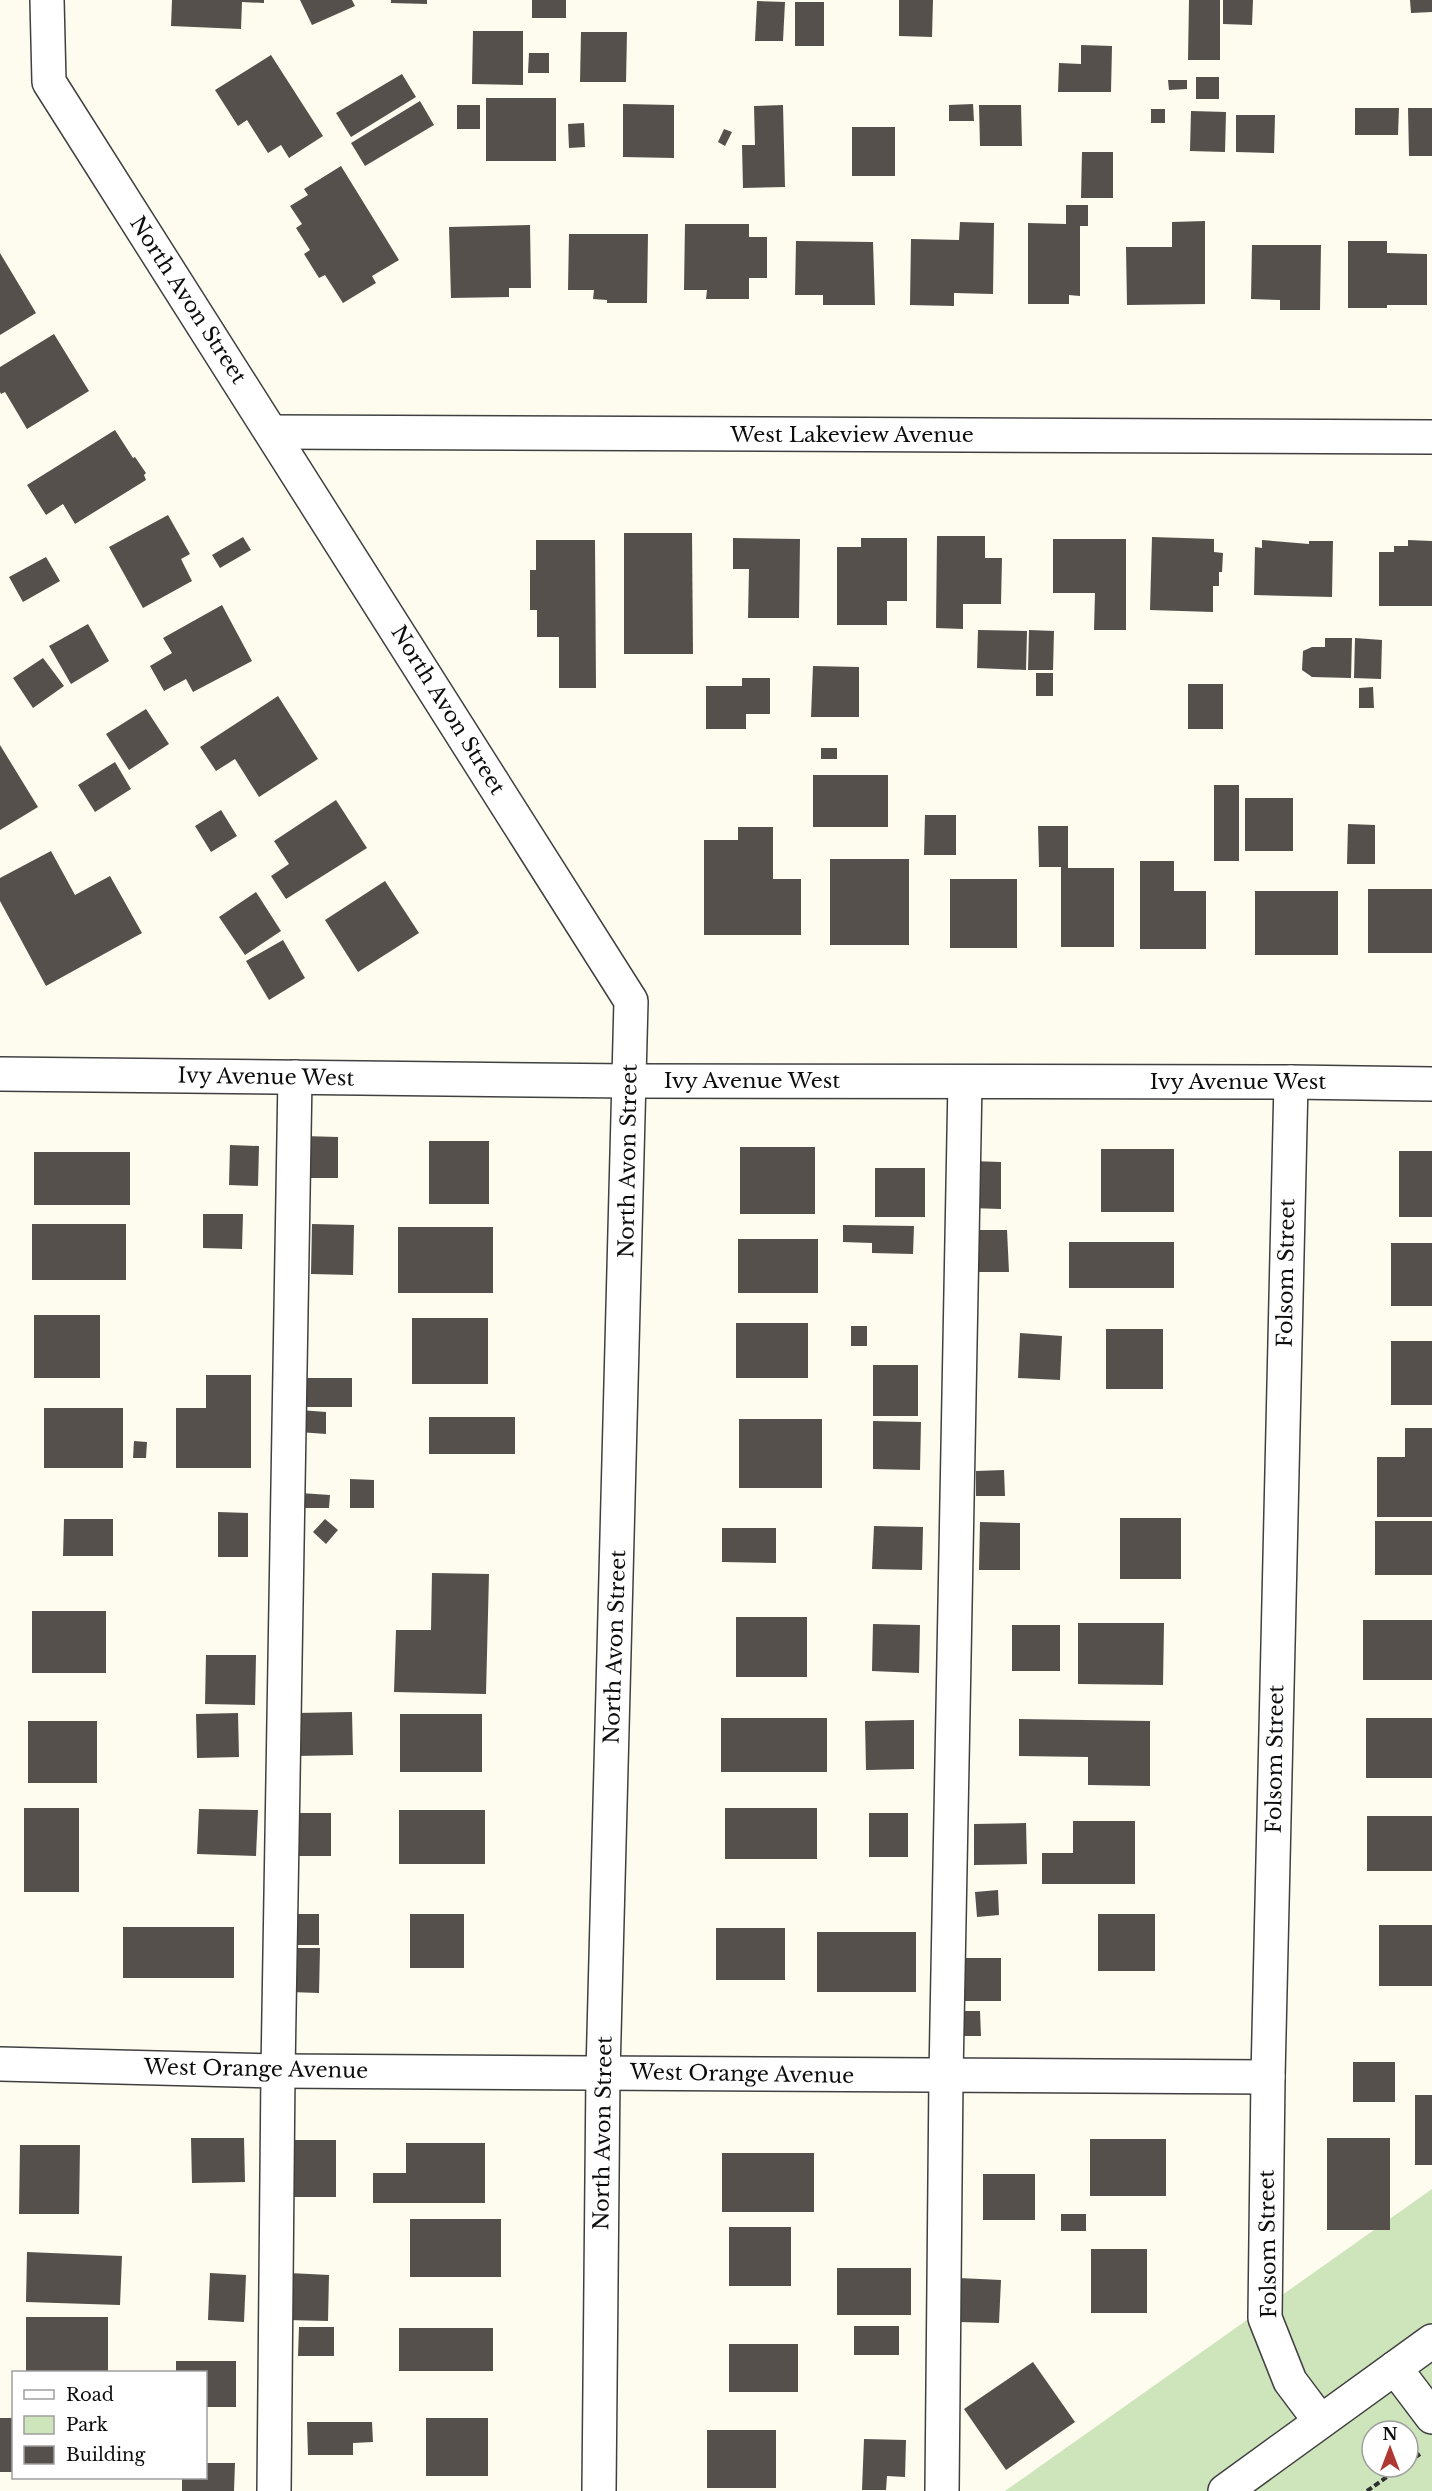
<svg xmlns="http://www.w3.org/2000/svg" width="1432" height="2491" font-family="'Libre Baskerville',serif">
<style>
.green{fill:#cee5bc;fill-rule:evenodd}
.building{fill:#55504b}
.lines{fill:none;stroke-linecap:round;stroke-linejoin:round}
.minor-casing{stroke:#404040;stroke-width:36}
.path{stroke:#2f2f2f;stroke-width:4;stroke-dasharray:6 3;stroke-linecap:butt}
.minor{stroke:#fff;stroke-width:33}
.labels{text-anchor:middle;stroke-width:6;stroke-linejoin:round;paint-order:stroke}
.street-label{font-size:21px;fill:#0d0d0d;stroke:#fff}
</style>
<rect width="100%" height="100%" fill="#fdfcef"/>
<path class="green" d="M 1432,2189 L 1432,2491 L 1005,2491 ZM 1372,2431 L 1408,2431 L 1408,2467 L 1372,2467 Z"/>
<g class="building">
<path d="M 172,0 L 264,0 L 264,3 L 242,2 L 241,29 L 171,26 Z"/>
<path d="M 300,0 L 352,0 L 355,6 L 312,25 Z"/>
<path d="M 391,0 L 427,0 L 427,4 L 391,3 Z"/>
<rect x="532" y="0" width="34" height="18"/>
<path d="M 899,0 L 933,0 L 932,37 L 899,36 Z"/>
<path d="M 1189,0 L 1220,0 L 1220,60 L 1188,60 Z"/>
<path d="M 1223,0 L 1253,0 L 1252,25 L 1223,24 Z"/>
<path d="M 1410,0 L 1432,0 L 1432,12 L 1411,13 Z"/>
<path d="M 757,1 L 785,2 L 783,41 L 755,41 Z"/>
<rect x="795" y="2" width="29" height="44"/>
<path d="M 473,31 L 523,31 L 523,85 L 472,84 Z"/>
<path d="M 581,32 L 627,32 L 626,82 L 580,82 Z"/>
<path d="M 1081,45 L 1112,46 L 1111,92 L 1058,92 L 1059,63 L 1081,64 Z"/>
<path d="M 529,53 L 549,53 L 549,73 L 528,73 Z"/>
<path d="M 271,55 L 323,136 L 289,158 L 281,145 L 268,153 L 247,120 L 238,126 L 215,90 Z"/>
<path d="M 402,74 L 416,97 L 351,137 L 336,113 Z"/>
<rect x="1196" y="77" width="23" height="22"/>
<path d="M 1168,80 L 1187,80 L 1187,89 L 1169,90 Z"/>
<rect x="486" y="98" width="70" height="63"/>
<path d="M 420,101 L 434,125 L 365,166 L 351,143 Z"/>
<path d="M 623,104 L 674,105 L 674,158 L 623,157 Z"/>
<path d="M 973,104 L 974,121 L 949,121 L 949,105 Z"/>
<rect x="457" y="105" width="23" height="24"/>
<path d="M 783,105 L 785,187 L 743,188 L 742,145 L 755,145 L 754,106 Z"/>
<path d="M 979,105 L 1021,105 L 1022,146 L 980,146 Z"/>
<path d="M 1355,108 L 1399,108 L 1398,135 L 1355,135 Z"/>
<path d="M 1408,108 L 1432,108 L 1432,156 L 1409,156 Z"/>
<rect x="1151" y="109" width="14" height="14"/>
<path d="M 1191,111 L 1226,112 L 1225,152 L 1190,151 Z"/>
<path d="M 1236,115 L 1275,115 L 1274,153 L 1236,152 Z"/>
<path d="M 584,123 L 585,147 L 569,148 L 568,124 Z"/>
<rect x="852" y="127" width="43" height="49"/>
<path d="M 724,129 L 732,132 L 725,146 L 718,142 Z"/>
<path d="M 1082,152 L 1113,152 L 1113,198 L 1081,198 Z"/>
<path d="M 341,166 L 399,260 L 372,276 L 376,283 L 343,303 L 325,275 L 319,278 L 304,254 L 310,250 L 296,228 L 302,224 L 290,206 L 308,195 L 304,189 Z"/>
<path d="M 1066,205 L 1088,205 L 1088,226 L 1080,226 L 1080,296 L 1069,295 L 1069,304 L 1028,304 L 1028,223 L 1066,224 Z"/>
<path d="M 1205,221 L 1205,304 L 1127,305 L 1126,247 L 1172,247 L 1172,222 Z"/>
<path d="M 960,222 L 994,223 L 993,294 L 954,293 L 954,306 L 910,305 L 911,239 L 959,240 Z"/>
<path d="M 685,224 L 749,224 L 749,237 L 767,237 L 767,278 L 749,278 L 749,299 L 706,299 L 707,290 L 684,290 Z"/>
<path d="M 530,225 L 531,288 L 509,288 L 509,297 L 451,298 L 449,227 Z"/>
<path d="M 569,234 L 648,234 L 647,303 L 607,303 L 607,300 L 593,299 L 594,290 L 568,290 Z"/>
<path d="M 796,241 L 873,242 L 875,305 L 823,305 L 823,295 L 795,295 Z"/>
<path d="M 1348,241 L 1387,241 L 1387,253 L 1427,254 L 1427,305 L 1387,305 L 1387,308 L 1348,308 Z"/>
<path d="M 1252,245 L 1321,245 L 1320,310 L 1280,310 L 1280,300 L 1251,299 Z"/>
<path d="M 0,253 L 36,313 L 0,335 Z"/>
<path d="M 54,334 L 89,391 L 27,429 L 5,392 L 1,394 L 0,392 L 0,367 Z"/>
<path d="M 115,430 L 133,458 L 135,457 L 146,473 L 144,475 L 146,480 L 75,524 L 63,504 L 46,515 L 27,485 Z"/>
<path d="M 168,515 L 190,554 L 181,559 L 192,581 L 143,608 L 109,547 Z"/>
<path d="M 624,533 L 692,533 L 693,654 L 624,654 Z"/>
<path d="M 937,536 L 985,536 L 985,558 L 1002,558 L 1001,604 L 963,604 L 963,629 L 936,628 Z"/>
<path d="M 243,537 L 251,550 L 220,568 L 212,555 Z"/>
<path d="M 1152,537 L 1214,539 L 1214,552 L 1223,553 L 1222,572 L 1219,572 L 1219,586 L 1213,586 L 1213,612 L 1150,610 Z"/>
<path d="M 733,538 L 800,539 L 799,618 L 748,618 L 749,569 L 733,569 Z"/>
<path d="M 861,538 L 907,538 L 907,601 L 887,601 L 887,625 L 837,625 L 837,547 L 861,547 Z"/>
<path d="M 1053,539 L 1126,539 L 1126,630 L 1094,630 L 1095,593 L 1053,593 Z"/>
<path d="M 536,540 L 595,540 L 596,688 L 559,688 L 559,637 L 537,637 L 537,610 L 530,610 L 530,570 L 536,570 Z"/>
<path d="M 1262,540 L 1309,544 L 1309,541 L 1333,541 L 1332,597 L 1254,595 L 1255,547 L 1262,548 Z"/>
<path d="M 1408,540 L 1432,541 L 1432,606 L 1379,606 L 1379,552 L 1394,552 L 1394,546 L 1408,546 Z"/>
<path d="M 46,557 L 60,581 L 23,602 L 9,577 Z"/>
<path d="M 222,605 L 252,661 L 193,692 L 186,679 L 164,691 L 150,666 L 172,653 L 163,638 Z"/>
<path d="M 88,624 L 109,661 L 71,684 L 49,646 Z"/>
<path d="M 978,630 L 1027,631 L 1026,670 L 977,668 Z"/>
<path d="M 1029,630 L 1054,631 L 1053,670 L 1028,670 Z"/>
<path d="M 1325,638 L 1352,638 L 1351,678 L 1312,677 L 1302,670 L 1303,651 L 1312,647 L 1325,647 Z"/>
<path d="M 1355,638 L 1382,640 L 1381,679 L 1354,678 Z"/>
<path d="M 43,658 L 64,686 L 33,708 L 13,678 Z"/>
<path d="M 813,666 L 859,667 L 859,717 L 811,717 Z"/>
<rect x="1036" y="673" width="17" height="23"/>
<path d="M 742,678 L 770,678 L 770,714 L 746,714 L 746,729 L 706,729 L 706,686 L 742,686 Z"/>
<rect x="1188" y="684" width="35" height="45"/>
<path d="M 1373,687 L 1374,708 L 1359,708 L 1359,688 Z"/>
<path d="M 278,696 L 318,759 L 259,797 L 235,759 L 216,771 L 200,747 Z"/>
<path d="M 146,709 L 169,744 L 129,770 L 106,734 Z"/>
<path d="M 0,745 L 38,807 L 0,830 Z"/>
<rect x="821" y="748" width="16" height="11"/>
<path d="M 115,762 L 131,789 L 95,812 L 78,785 Z"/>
<rect x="813" y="775" width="75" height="52"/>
<rect x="1214" y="785" width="25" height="76"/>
<rect x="1245" y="798" width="48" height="53"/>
<path d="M 336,800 L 367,848 L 286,899 L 271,876 L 289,864 L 274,841 Z"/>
<path d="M 221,810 L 237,836 L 211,852 L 195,826 Z"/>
<path d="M 925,815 L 956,815 L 956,855 L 924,855 Z"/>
<path d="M 1348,824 L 1375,825 L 1375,864 L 1347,864 Z"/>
<path d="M 1038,826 L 1068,826 L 1068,868 L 1114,868 L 1114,947 L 1061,947 L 1061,867 L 1039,867 Z"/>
<path d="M 738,827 L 773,827 L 773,879 L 801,879 L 801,935 L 704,935 L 704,840 L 738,840 Z"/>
<path d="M 51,851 L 75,895 L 110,876 L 142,933 L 46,986 L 0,901 L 0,878 Z"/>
<rect x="830" y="859" width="79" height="86"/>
<path d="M 1140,861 L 1174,861 L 1174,891 L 1206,891 L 1206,949 L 1140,949 Z"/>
<rect x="950" y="879" width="67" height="69"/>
<path d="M 385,881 L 419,933 L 358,972 L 325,920 Z"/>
<rect x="1368" y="889" width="64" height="64"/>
<rect x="1255" y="891" width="83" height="64"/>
<path d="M 256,892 L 281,931 L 245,955 L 219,917 Z"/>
<path d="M 283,940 L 305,978 L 269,1000 L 246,961 Z"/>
<path d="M 303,1136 L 338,1137 L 338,1178 L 303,1178 Z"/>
<rect x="429" y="1141" width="60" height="63"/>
<path d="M 230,1145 L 259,1146 L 258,1186 L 229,1185 Z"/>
<rect x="740" y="1147" width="75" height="67"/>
<rect x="1101" y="1149" width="73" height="63"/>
<rect x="1399" y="1151" width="33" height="66"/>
<rect x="34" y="1152" width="96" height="53"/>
<path d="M 971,1161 L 1001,1162 L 1001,1209 L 970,1208 Z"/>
<rect x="875" y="1168" width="50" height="49"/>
<path d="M 203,1214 L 243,1214 L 242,1249 L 203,1248 Z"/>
<rect x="32" y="1224" width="94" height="56"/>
<path d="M 312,1224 L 354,1225 L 353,1275 L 311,1274 Z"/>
<path d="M 843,1225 L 914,1226 L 913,1254 L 872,1253 L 872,1243 L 843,1242 Z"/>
<rect x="398" y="1227" width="95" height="66"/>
<path d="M 971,1230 L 1007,1230 L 1009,1272 L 972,1272 Z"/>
<rect x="738" y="1239" width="80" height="54"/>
<rect x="1069" y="1242" width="105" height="46"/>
<rect x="1391" y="1243" width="41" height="63"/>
<rect x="34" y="1315" width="66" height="63"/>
<rect x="412" y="1318" width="76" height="66"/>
<rect x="736" y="1323" width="72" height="55"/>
<rect x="851" y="1326" width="16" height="20"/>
<rect x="1106" y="1329" width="57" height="60"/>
<path d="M 1020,1333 L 1062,1336 L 1060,1380 L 1018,1378 Z"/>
<rect x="1391" y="1341" width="41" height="64"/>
<rect x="873" y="1365" width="45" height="51"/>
<path d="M 206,1375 L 251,1375 L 251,1468 L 176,1468 L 176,1408 L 206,1408 Z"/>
<rect x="306" y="1378" width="46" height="29"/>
<rect x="44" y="1408" width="79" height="60"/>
<path d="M 300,1410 L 326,1412 L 326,1434 L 299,1432 Z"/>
<rect x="429" y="1417" width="86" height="37"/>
<rect x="739" y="1419" width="83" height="69"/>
<path d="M 873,1421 L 921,1422 L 920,1470 L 873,1469 Z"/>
<path d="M 1405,1428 L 1432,1428 L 1432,1517 L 1377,1517 L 1377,1457 L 1405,1457 Z"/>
<path d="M 134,1441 L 147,1442 L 146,1458 L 133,1458 Z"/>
<path d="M 1004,1470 L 1005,1496 L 976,1496 L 976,1471 Z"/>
<path d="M 350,1479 L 374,1480 L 374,1508 L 350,1508 Z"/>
<path d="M 300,1493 L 330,1495 L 329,1508 L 299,1508 Z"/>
<path d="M 218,1512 L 248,1513 L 248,1557 L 218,1557 Z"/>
<rect x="1120" y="1518" width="61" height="61"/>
<path d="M 64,1519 L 113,1519 L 113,1556 L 63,1556 Z"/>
<path d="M 325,1519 L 338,1530 L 326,1544 L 313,1532 Z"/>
<rect x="1375" y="1521" width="57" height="54"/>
<path d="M 980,1522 L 1020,1523 L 1020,1570 L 979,1570 Z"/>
<path d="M 874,1526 L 923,1527 L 922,1570 L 872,1569 Z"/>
<path d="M 722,1528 L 776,1528 L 776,1563 L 722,1562 Z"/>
<path d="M 432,1573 L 489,1574 L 486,1694 L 394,1692 L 396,1630 L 431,1630 Z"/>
<rect x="32" y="1611" width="74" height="62"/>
<rect x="736" y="1617" width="71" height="60"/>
<rect x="1363" y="1620" width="69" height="60"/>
<path d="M 1078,1623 L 1164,1623 L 1163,1685 L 1078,1684 Z"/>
<path d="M 873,1624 L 920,1625 L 919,1673 L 872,1671 Z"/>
<rect x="1012" y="1625" width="48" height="46"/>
<path d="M 206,1655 L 256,1655 L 255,1705 L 205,1704 Z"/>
<path d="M 352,1712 L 353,1755 L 296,1756 L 296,1713 Z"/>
<path d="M 238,1713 L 239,1757 L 197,1758 L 196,1714 Z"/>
<rect x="400" y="1714" width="82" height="58"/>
<rect x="721" y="1718" width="106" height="54"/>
<rect x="1366" y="1718" width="66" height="60"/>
<path d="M 1019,1719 L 1150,1721 L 1150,1786 L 1088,1785 L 1088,1757 L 1019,1756 Z"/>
<path d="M 914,1720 L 914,1769 L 866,1770 L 865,1721 Z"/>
<rect x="28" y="1721" width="69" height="62"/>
<rect x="24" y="1808" width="55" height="84"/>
<rect x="725" y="1808" width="92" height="51"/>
<path d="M 199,1809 L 258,1810 L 256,1856 L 197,1854 Z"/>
<rect x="399" y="1810" width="86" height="54"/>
<rect x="293" y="1813" width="38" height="43"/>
<rect x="869" y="1813" width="39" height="44"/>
<rect x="1367" y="1816" width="65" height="55"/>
<path d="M 1073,1821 L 1135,1821 L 1135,1884 L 1042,1884 L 1042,1853 L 1073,1853 Z"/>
<path d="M 1026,1823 L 1027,1864 L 974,1865 L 974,1824 Z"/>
<path d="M 998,1890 L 999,1915 L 977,1917 L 975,1892 Z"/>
<rect x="293" y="1914" width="26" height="31"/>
<rect x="410" y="1914" width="54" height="54"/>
<rect x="1098" y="1914" width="57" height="57"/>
<rect x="1379" y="1925" width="53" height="61"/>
<rect x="123" y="1927" width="111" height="51"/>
<rect x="716" y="1928" width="69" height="52"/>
<rect x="817" y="1932" width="99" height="60"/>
<path d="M 291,1948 L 320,1948 L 319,1993 L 290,1992 Z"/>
<rect x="956" y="1958" width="45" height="43"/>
<path d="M 964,2011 L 980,2011 L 981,2036 L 964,2036 Z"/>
<rect x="1353" y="2062" width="42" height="40"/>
<rect x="1415" y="2095" width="17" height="70"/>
<path d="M 191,2138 L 244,2138 L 245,2182 L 192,2183 Z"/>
<rect x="1327" y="2138" width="63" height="92"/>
<rect x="1090" y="2139" width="76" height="57"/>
<rect x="286" y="2140" width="50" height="57"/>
<path d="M 406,2143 L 485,2143 L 485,2203 L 373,2203 L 373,2173 L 406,2173 Z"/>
<path d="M 20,2145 L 80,2145 L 79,2214 L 19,2214 Z"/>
<rect x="722" y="2153" width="92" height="59"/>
<rect x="983" y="2174" width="52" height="46"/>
<rect x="1061" y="2214" width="25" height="17"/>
<rect x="410" y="2219" width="91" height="58"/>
<rect x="729" y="2227" width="62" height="59"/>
<rect x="1091" y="2249" width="56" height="64"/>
<path d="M 27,2252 L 122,2256 L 120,2305 L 26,2302 Z"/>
<rect x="837" y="2268" width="74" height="47"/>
<path d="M 210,2273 L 246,2275 L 244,2322 L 208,2320 Z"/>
<path d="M 289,2273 L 329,2275 L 328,2321 L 287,2320 Z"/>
<path d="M 959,2278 L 1001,2280 L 999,2323 L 958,2322 Z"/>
<rect x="26" y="2317" width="82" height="55"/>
<rect x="854" y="2326" width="45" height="29"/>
<path d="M 299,2327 L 334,2327 L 334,2356 L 298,2356 Z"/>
<rect x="399" y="2328" width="94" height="43"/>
<rect x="729" y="2344" width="69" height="48"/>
<path d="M 176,2361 L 236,2361 L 236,2407 L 206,2407 L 206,2372 L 176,2372 Z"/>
<path d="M 1033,2362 L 1075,2422 L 1006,2470 L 964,2409 Z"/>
<rect x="0" y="2418" width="14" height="54"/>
<rect x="426" y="2418" width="62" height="58"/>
<path d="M 307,2422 L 372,2422 L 373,2442 L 353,2443 L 353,2455 L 308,2455 Z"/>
<rect x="707" y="2430" width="69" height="58"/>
<path d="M 864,2439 L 906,2440 L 905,2477 L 887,2476 L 886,2490 L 862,2490 Z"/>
<path d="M 206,2463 L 235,2463 L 234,2491 L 182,2491 L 182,2478 L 206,2478 Z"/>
</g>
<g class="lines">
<g class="minor-casing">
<g id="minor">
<path d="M 47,0 L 49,82 L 631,1001 L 603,2073 L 599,2491"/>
<path d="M 272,432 L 1432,437"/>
<path d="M 0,1074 L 630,1081 L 1291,1082 L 1432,1084"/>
<path d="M 1291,1082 L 1268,2077 L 1265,2318 L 1290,2381 L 1320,2421"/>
<path d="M 0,2064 L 278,2071 L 1268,2077"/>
<path d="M 1395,2368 L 1432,2417"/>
<path d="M 274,2491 L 278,2071 L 295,1077"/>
<path d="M 942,2491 L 946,2076 L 965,1082"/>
<path d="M 1225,2491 L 1432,2341"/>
</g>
</g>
<g class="path">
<path d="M 1408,2462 L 1420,2454"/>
<path d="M 1367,2491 L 1401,2467"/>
</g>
<use href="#minor" class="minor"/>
</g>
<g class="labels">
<g class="street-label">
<text transform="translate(188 300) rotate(57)" y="7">North Avon Street</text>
<text x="852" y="442">West Lakeview Avenue</text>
<text transform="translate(448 710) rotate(58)" y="7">North Avon Street</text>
<text transform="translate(266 1077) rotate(1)" y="7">Ivy Avenue West</text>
<text x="752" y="1088">Ivy Avenue West</text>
<text x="1238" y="1089">Ivy Avenue West</text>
<text transform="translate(628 1161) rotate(-89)" y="7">North Avon Street</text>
<text transform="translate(1286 1273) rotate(-89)" y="7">Folsom Street</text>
<text transform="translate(615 1647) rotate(-88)" y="7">North Avon Street</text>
<text transform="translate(1275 1759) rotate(-89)" y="7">Folsom Street</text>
<text transform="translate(256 2069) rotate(1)" y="7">West Orange Avenue</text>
<text transform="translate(742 2074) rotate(1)" y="7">West Orange Avenue</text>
<text transform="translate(603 2133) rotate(-89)" y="7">North Avon Street</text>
<text transform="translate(1268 2244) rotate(-91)" y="7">Folsom Street</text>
</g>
</g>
<rect x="12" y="2371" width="195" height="108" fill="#ffffff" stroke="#9e9e9e" stroke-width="1.5"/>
<rect x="24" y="2390" width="30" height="9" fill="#ffffff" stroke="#9e9e9e" stroke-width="1.5"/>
<text x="66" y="2401" font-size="18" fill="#0d0d0d">Road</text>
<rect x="24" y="2416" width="30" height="18" fill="#cee5bc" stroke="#9e9e9e" stroke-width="1.5"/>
<text x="66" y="2431" font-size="18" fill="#0d0d0d">Park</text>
<rect x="24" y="2446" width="30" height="18" fill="#55504b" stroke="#9e9e9e" stroke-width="1.5"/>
<text x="66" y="2461" font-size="18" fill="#0d0d0d">Building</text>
<g transform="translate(1390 2449)"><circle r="28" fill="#ffffff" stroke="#9e9e9e" stroke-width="1.5"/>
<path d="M0-4.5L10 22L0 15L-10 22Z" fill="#b03833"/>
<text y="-9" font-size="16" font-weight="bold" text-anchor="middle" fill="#0d0d0d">N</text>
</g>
</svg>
